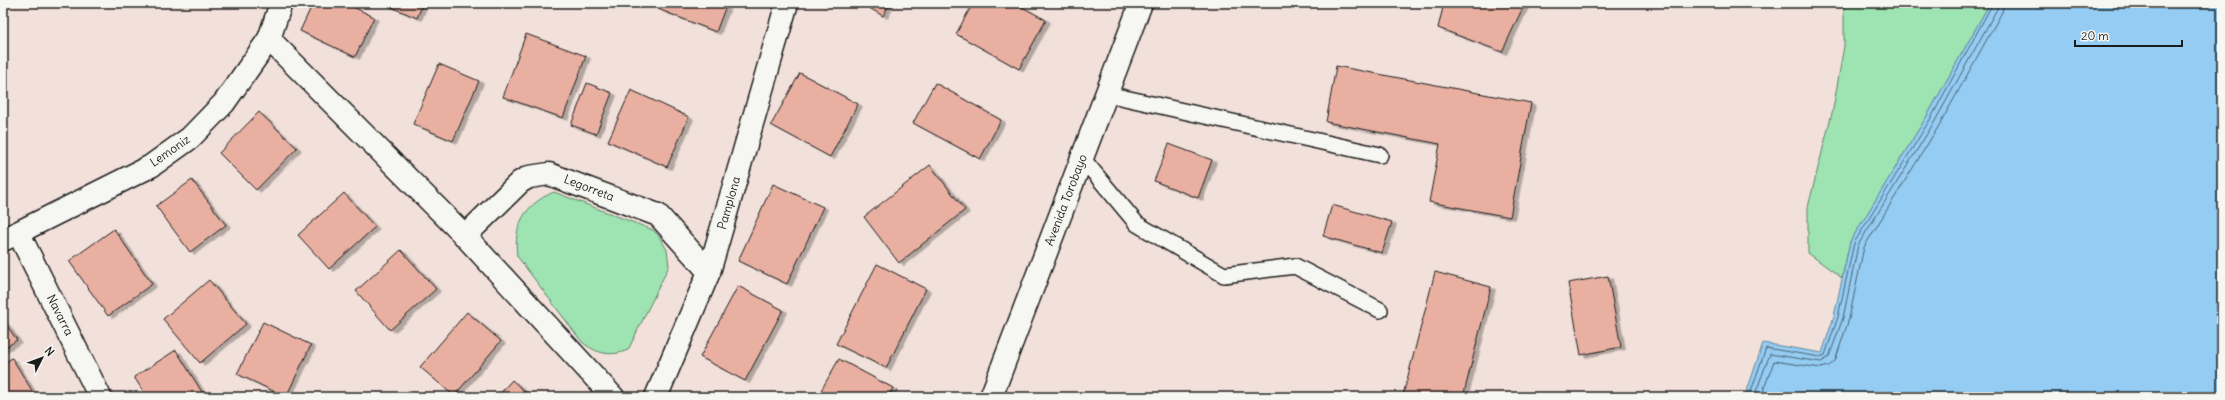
<svg xmlns="http://www.w3.org/2000/svg" width="2225" height="400" font-family="Delius,sans-serif">
<style>
.green{fill:#9de4b2;stroke:#5c8067}
.water{fill:#94ccf3;stroke:#64869d}
.lines{fill:none;stroke-linecap:round;stroke-linejoin:round}
.shore{stroke:#4c6272;stroke-width:1}
.building{fill:#e9b0a2;stroke:#1c1c1c;filter:url(#shadow)}
.service-casing{stroke:#1c1c1c;stroke-width:18}
.minor-casing{stroke:#1c1c1c;stroke-width:25}
.service{stroke:#f6f6f2;stroke-width:15}
.minor{stroke:#f6f6f2;stroke-width:22}
.labels{text-anchor:middle;stroke-width:3.5;stroke-linejoin:round;paint-order:stroke}
.street-label{font-size:12px;fill:#1c1c1c;stroke:#f6f6f2}
</style>
<defs>
<filter id="shadow"><feDropShadow dx="4.5" dy="2.5" stdDeviation="0" flood-color="#0004"/></filter>
</defs>
<rect width="100%" height="100%" fill="#f2e1da"/>
<filter id="ink" filterUnits="userSpaceOnUse"><feTurbulence type="fractalNoise" baseFrequency=".025" numOctaves="2"/><feDisplacementMap in="SourceGraphic" scale="8" xChannelSelector="R" yChannelSelector="G"/><feConvolveMatrix kernelMatrix="1 2 1 2 8 2 1 2 1" color-interpolation-filters="sRGB"/></filter>
<g filter="url(#ink)">
<g class="green">
<path d="M 1844,3 L 1990,3 L 1927,116 L 1850,242 L 1842,278 L 1808,253 L 1808,207 L 1833,109 L 1844,46 Z"/>
<path d="M 554,192 L 653,230 L 659,236 L 667,250 L 669,266 L 628,350 C 611,357 597,354 582,342 L 517,256 C 513,225 525,204 554,192 Z"/>
</g>
<path class="water" d="M 1990,3 L 2222,3 L 2222,397 L 1745,397 L 1763,343 L 1822,353 L 1834,316 L 1850,242 L 1927,116 Z"/>
<g class="lines">
<g class="shore">
<path d="M 1749,397 L 1766,348 L 1820,357 L 1825,355 L 1838,317 L 1854,243 L 1931,118 L 1993,3"/>
<path d="M 1754,397 L 1770,354 L 1821,362 L 1829,357 L 1843,318 L 1858,245 L 1935,121 L 1997,9 L 1998,3"/>
<path d="M 1761,397 L 1774,361 L 1821,368 L 1829,366 L 1835,361 L 1849,319 L 1864,247 L 1940,124 L 2002,12 L 2004,3"/>
</g>
</g>
<g class="building">
<path d="M 313,3 L 345,3 L 374,17 L 355,57 L 300,31 Z"/>
<path d="M 390,3 L 423,3 L 417,18 L 389,6 Z"/>
<path d="M 660,3 L 727,3 L 716,32 L 658,9 Z"/>
<path d="M 861,3 L 890,3 L 883,16 Z"/>
<path d="M 973,3 L 1015,3 L 1046,20 L 1019,69 L 956,34 Z"/>
<path d="M 1444,3 L 1525,3 L 1502,52 L 1438,28 Z"/>
<path d="M 526,34 L 586,56 L 563,118 L 503,97 Z"/>
<path d="M 439,64 L 479,81 L 453,141 L 413,124 Z"/>
<path d="M 1336,66 L 1531,103 L 1510,217 L 1429,202 L 1440,144 L 1326,122 Z"/>
<path d="M 800,73 L 858,104 L 830,157 L 771,125 Z"/>
<path d="M 587,83 L 612,93 L 596,134 L 571,125 Z"/>
<path d="M 935,83 L 1001,120 L 980,159 L 913,123 Z"/>
<path d="M 631,90 L 689,117 L 667,167 L 608,141 Z"/>
<path d="M 259,112 L 297,148 L 256,190 L 219,153 Z"/>
<path d="M 1169,144 L 1212,160 L 1198,198 L 1154,181 Z"/>
<path d="M 930,165 L 965,210 L 899,263 L 864,217 Z"/>
<path d="M 192,180 L 226,225 L 190,252 L 156,206 Z"/>
<path d="M 773,184 L 823,207 L 787,284 L 738,261 Z"/>
<path d="M 344,193 L 375,227 L 329,269 L 298,235 Z"/>
<path d="M 1332,205 L 1392,222 L 1382,253 L 1323,236 Z"/>
<path d="M 114,229 L 152,284 L 108,316 L 69,261 Z"/>
<path d="M 401,250 L 436,289 L 390,330 L 356,291 Z"/>
<path d="M 877,264 L 926,289 L 886,368 L 836,344 Z"/>
<path d="M 1435,272 L 1491,287 L 1463,397 L 1411,397 L 1403,395 Z"/>
<path d="M 1608,276 L 1621,347 L 1581,355 L 1568,283 Z"/>
<path d="M 209,280 L 246,324 L 200,363 L 163,319 Z"/>
<path d="M 738,286 L 783,310 L 745,381 L 700,357 Z"/>
<path d="M 467,312 L 501,341 L 454,396 L 420,367 Z"/>
<path d="M 3,320 L 17,340 L 3,349 Z"/>
<path d="M 263,322 L 311,345 L 286,397 L 237,374 Z"/>
<path d="M 176,350 L 205,397 L 147,397 L 134,377 Z"/>
<path d="M 12,358 L 36,397 L 3,397 L 3,364 Z"/>
<path d="M 839,359 L 893,388 L 888,397 L 825,397 L 819,394 Z"/>
<path d="M 512,380 L 531,397 L 497,397 Z"/>
<path d="M 692,392 L 698,397 L 688,397 Z"/>
</g>
<g class="lines">
<g class="service-casing">
<g id="service">
<path d="M 1107,94 L 1380,155"/>
<path d="M 1082,158 L 1137,224 L 1224,275 L 1295,266 L 1380,310"/>
</g>
</g>
<g class="minor-casing">
<g id="minor">
<path d="M 269,39 L 465,236 L 613,397"/>
<path d="M 19,234 L 100,397"/>
<path d="M 465,236 L 520,182 L 529,177 L 549,174 L 658,215 L 709,272"/>
<path d="M 3,240 L 151,166 L 190,138 L 224,103 L 269,39 L 281,3"/>
<path d="M 656,397 L 709,272 L 787,3"/>
<path d="M 991,397 L 1141,3"/>
</g>
</g>
<use href="#service" class="service"/>
<use href="#minor" class="minor"/>
</g>
</g>
<g class="labels">
<g class="street-label">
<text transform="translate(170 151) rotate(-35)" y="4">Lemoniz</text>
<text transform="translate(589 188) rotate(21)" y="4">Legorreta</text>
<text transform="translate(1066 200) rotate(-69)" y="4">Avenida Torobayo</text>
<text transform="translate(729 203) rotate(-74)" y="4">Pamplona</text>
<text transform="translate(60 315) rotate(63)" y="4">Navarra</text>
</g>
</g>
<rect width="2225" height="400" fill="none" stroke="#f6f6f2" stroke-width="16"/>
<rect x="8" y="8" width="2209" height="384" fill="none" stroke="#1c1c1c" stroke-width="1.5" filter="url(#ink)"/>
<g transform="translate(42 358) rotate(48)" stroke="#f6f6f2" stroke-width="3" paint-order="stroke">
<path d="M0-3L7 15L0 10L-7 15Z" fill="#1c1c1c"/>
<text y="-6" font-size="11" font-weight="bold" text-anchor="middle" fill="#1c1c1c">N</text>
</g>
<path d="M2075 40v6h107v-6" fill="none" stroke="#1c1c1c" stroke-width="2"/>
<text x="2081" y="40" font-size="12" fill="#1c1c1c" stroke="#f6f6f2" stroke-width="3" paint-order="stroke">20 m</text>
</svg>
